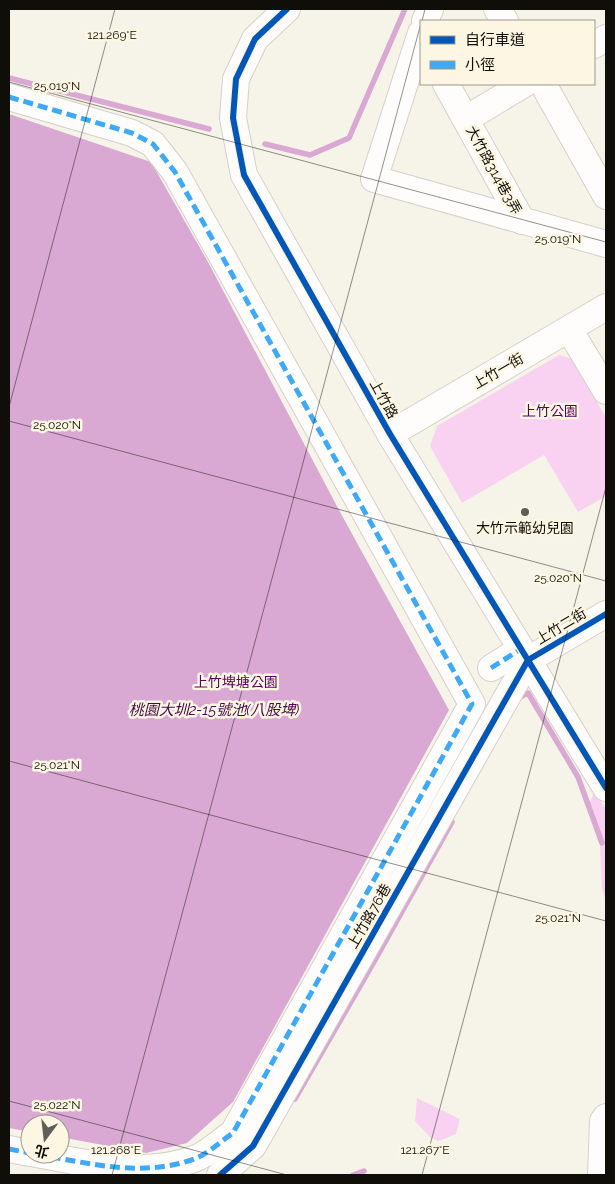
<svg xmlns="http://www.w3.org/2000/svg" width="615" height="1184" font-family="Raleway,'Noto Sans TC',sans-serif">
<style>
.green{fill:#f9d2f2}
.water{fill:#d9a8d3}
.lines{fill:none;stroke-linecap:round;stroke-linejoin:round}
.stream{stroke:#d9a8d3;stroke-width:5.5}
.minor-casing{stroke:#d4d1ca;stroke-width:28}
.minor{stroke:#fefdfc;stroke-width:26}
.quiet{stroke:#3fa9f5;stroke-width:5;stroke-dasharray:10 5;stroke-linecap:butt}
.cycleway-casing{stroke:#fcf6e3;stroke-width:9}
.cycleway{stroke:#0057b8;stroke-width:6}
.ticks{fill:none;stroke:#100e08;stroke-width:1;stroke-opacity:0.45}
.poi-dot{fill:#605e57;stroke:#fcf6e3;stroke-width:2}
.labels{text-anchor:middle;stroke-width:5;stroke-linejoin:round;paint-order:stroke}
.street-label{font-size:14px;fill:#100e08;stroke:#fcf6e3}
.park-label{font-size:14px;fill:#560057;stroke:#fcf6e3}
.poi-label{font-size:14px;fill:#100e08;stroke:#fcf6e3}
.water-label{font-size:15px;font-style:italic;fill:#480a49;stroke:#fcf6e3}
.ticks-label{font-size:12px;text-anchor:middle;fill:#100e08;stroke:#fcf6e3;stroke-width:5;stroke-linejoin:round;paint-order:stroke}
</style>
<rect width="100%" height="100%" fill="#f6f3e9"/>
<g class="green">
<path d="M 559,355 L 573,359 L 606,418 L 606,496 L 578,512 L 544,455 L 462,503 L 430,446 L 437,426 Z"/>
<path d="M 595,791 L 606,810 L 606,901 L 602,889 L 600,844 L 587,808 Z"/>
<path d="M 417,1098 L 460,1119 L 456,1134 L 439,1141 L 431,1138 L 415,1121 Z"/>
</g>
<path class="water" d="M 9,114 L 151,162 L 208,262 L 340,512 L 449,710 L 233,1102 L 187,1143 L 146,1153 L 60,1137 L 60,1124 L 30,1124 L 30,1132 L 9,1128 Z"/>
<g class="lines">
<g class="stream">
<path d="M 9,78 L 209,129"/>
<path d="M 265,144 L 310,155 L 349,138 L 405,9"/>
<path d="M 520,697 L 528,693 L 578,777 L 602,843"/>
<path d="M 295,1099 L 374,962 L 452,822"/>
<path d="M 353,1175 L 364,1171"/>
</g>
<g class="minor-casing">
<g id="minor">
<path d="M 287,9 L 255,39 L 236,79 L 233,118 L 244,175 L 390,434 L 606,788"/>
<path d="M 497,9 L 505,21"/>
<path d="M 425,21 L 430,9"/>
<path d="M 421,33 L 374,179 L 606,244"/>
<path d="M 594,45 L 606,38"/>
<path d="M 446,84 L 522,221"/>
<path d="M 543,84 L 606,196"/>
<path d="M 9,97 L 132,133 L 153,144 L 175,172 L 472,704 L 233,1133 C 221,1141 208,1154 194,1159 C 142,1178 88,1163 36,1154"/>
<path d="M 466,119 L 524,84"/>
<path d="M 569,329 L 606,391"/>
<path d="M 390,434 L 606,307"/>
<path d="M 491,668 L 521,649"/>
<path d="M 9,1149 L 30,1153"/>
<path d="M 220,1175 L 253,1146 L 528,660 L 606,614"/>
<path d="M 601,1175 L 603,1121 L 606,1117"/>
</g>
</g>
<use href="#minor" class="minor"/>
<g class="quiet">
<path d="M 9,97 L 132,133 L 153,144 L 175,172 L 472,704 L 233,1133 C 221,1141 208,1154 194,1159 C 142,1178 88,1163 36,1154"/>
<path d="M 491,668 L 521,649"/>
<path d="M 9,1149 L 30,1153"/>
</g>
<g class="cycleway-casing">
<g id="cycleway">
<path d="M 287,9 L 255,39 L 236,79 L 233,118 L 244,175 L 390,434 L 606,788"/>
<path d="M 220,1175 L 253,1146 L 528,660 L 606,614"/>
</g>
</g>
<use href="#cycleway" class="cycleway"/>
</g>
<path class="ticks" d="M 422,21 L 425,9M 9,82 L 606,242M 9,407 L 115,9M 9,421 L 606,581M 9,761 L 606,921M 9,1101 L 287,1175M 112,1175 L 421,23M 422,1175 L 606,487"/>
<circle class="poi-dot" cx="525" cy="512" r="5"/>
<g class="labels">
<g class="street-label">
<text transform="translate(494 170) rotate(61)" y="5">大竹路314巷3弄</text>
<text transform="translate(498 371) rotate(-30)" y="5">上竹一街</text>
<text transform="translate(384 399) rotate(61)" y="5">上竹路</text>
<text transform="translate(561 626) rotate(-31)" y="5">上竹二街</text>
<text transform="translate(369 916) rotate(-60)" y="5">上竹路76巷</text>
</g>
<g class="park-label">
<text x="550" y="416">上竹公園</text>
<text x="236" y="687">上竹埤塘公園</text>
</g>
<g class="poi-label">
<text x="525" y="533">大竹示範幼兒園</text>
</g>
<g class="water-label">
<text x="214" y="715">桃園大圳2-15號池(八股埤)</text>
</g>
</g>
<g class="ticks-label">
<text x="112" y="39">121.269°E</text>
<text x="57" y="90">25.019°N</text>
<text x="558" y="243">25.019°N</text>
<text x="57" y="429">25.020°N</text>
<text x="558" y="582">25.020°N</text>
<text x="57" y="769">25.021°N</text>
<text x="558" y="922">25.021°N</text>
<text x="57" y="1109">25.022°N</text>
<text x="116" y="1154">121.268°E</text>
<text x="425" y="1154">121.267°E</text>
</g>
<rect width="615" height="1184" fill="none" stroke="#100e08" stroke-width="20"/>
<rect x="420" y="20" width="175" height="65" fill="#fcf6e3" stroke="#9e998b"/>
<rect x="430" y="36" width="25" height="8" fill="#0057b8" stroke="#9e998b"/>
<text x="465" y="45" font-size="15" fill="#100e08">自行車道</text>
<rect x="430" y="61" width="25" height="8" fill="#3fa9f5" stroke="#9e998b"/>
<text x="465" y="70" font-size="15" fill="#100e08">小徑</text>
<g transform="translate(45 1139) rotate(195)"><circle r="24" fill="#fcf6e3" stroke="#9e998b"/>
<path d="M0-4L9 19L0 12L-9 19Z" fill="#605e57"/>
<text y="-8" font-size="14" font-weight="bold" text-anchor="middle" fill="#100e08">北</text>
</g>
</svg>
